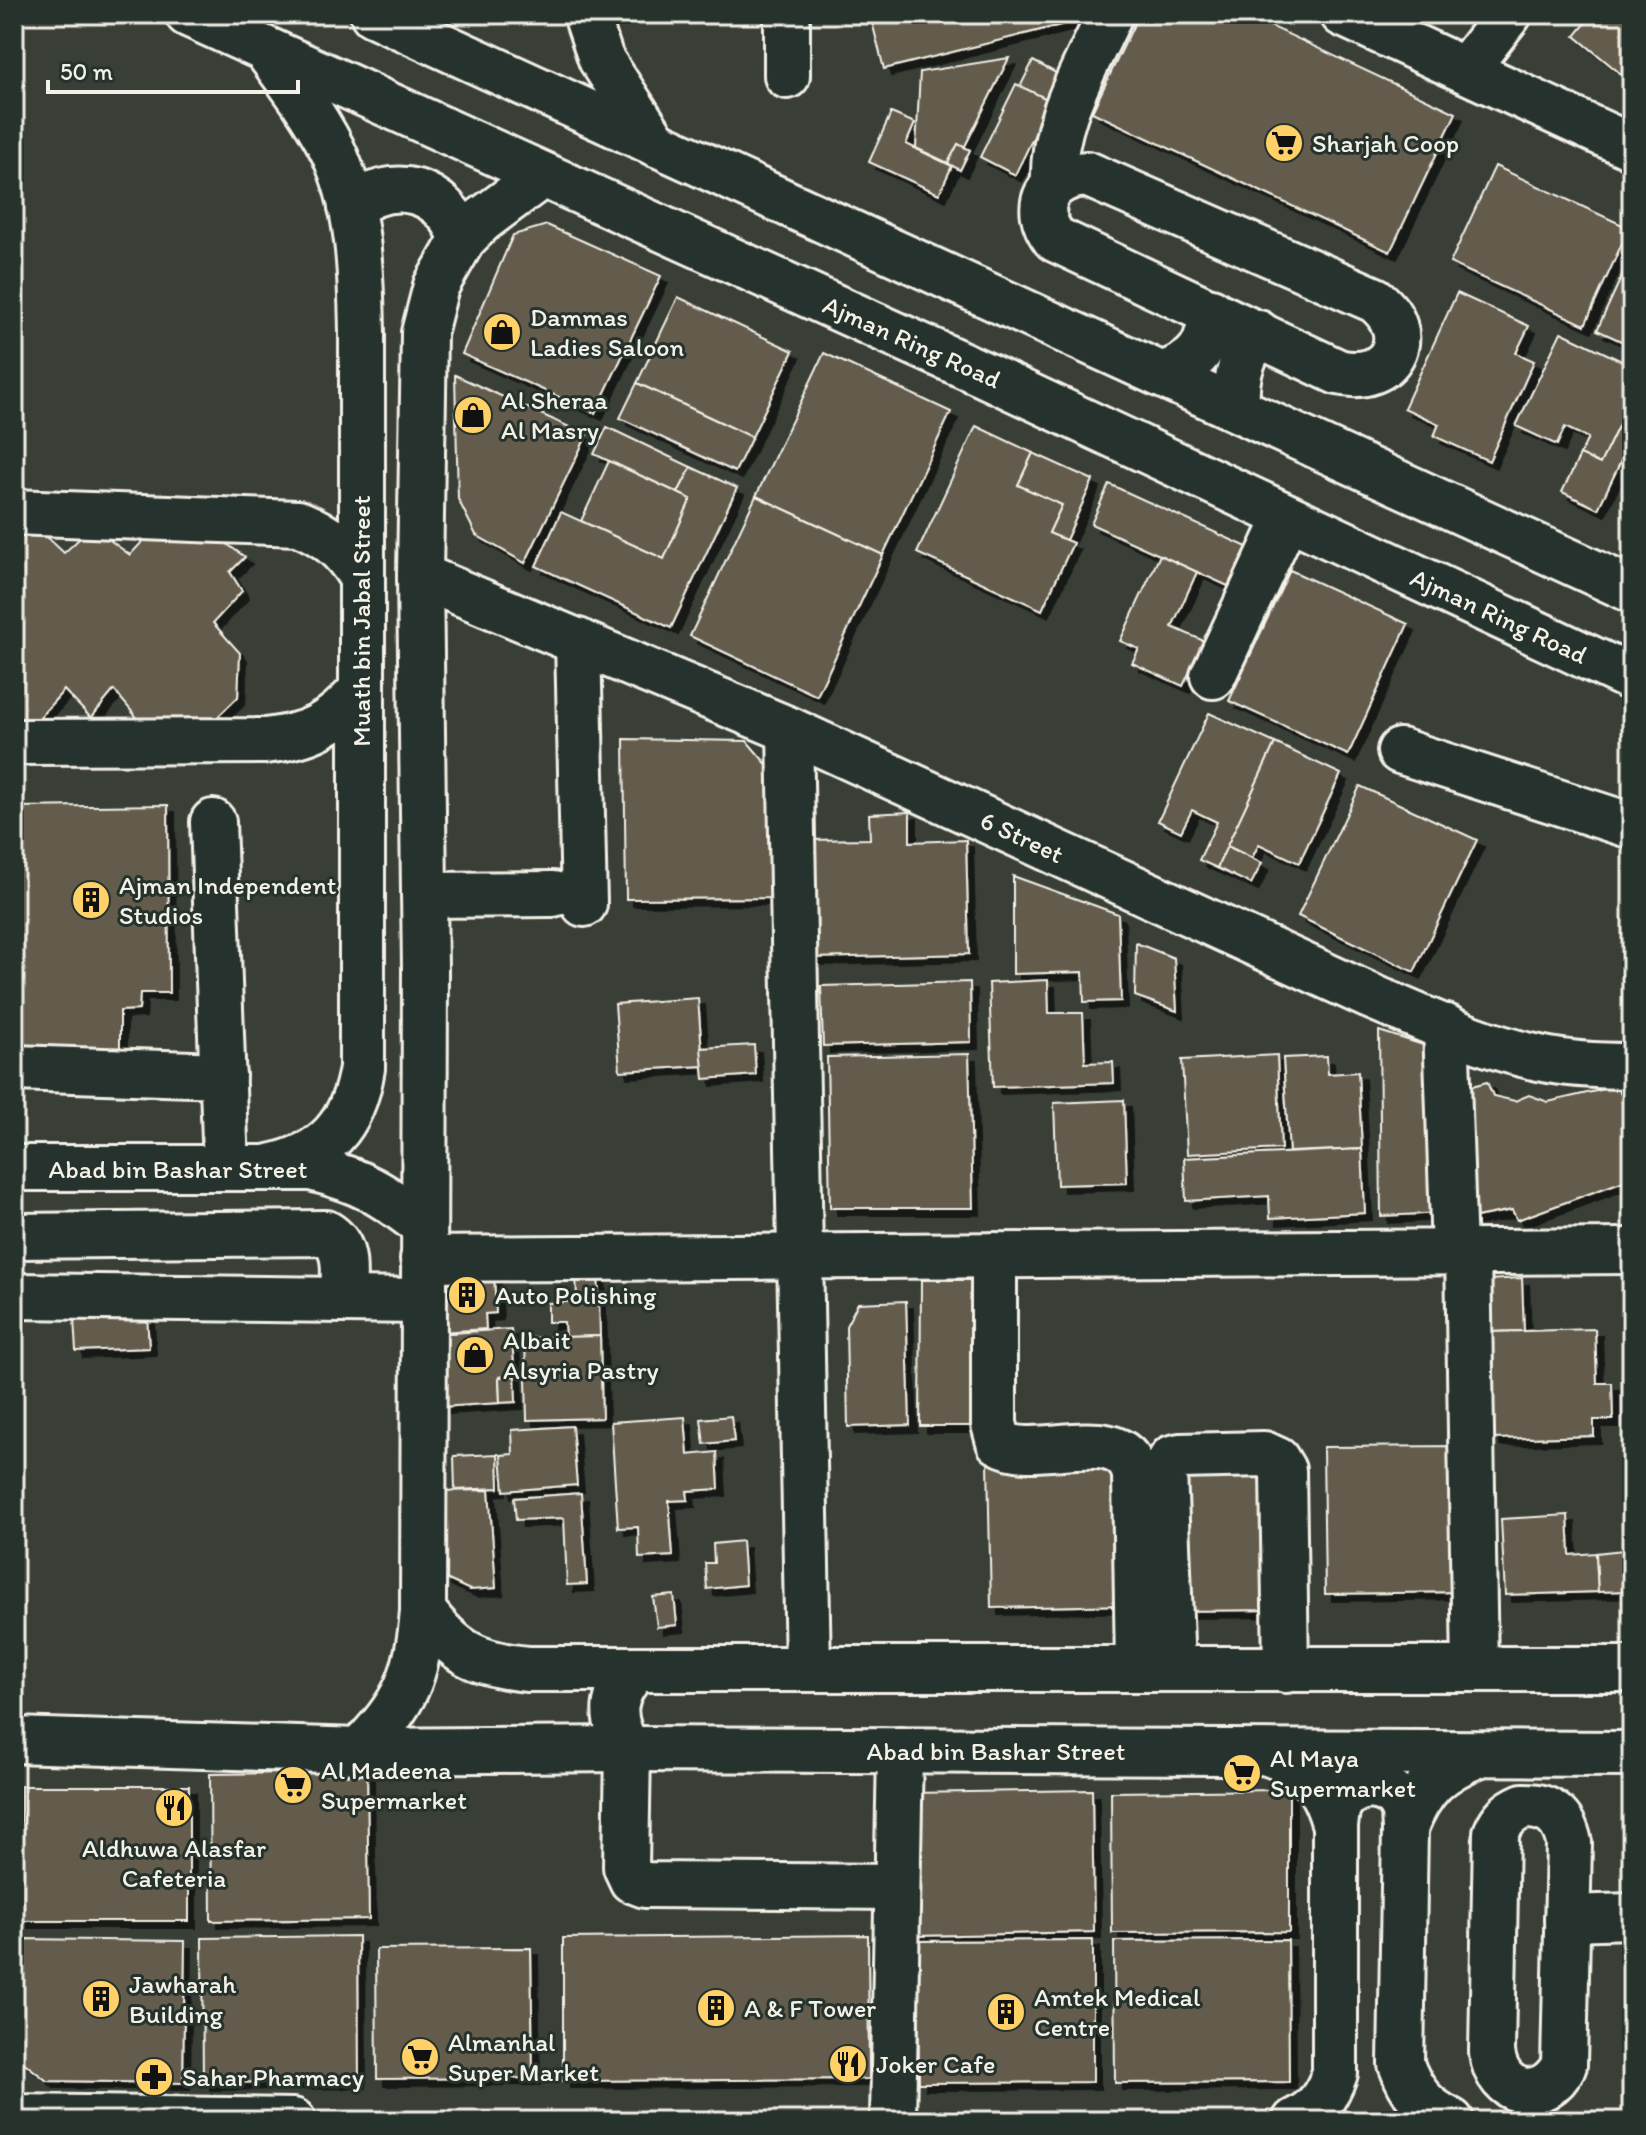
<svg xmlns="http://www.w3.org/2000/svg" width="1646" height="2135" font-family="Itim,sans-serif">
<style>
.building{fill:#645c4d;stroke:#f4f1e8;stroke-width:2;filter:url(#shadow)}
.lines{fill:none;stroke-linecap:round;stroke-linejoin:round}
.minor-casing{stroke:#f4f1e8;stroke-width:50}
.major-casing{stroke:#f4f1e8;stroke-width:50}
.minor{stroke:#26332d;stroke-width:44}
.major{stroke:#26332d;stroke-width:44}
.labels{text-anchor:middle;stroke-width:6;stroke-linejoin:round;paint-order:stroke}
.poi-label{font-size:26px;fill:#f4f1e8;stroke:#26332d;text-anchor:start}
.street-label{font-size:26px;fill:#f4f1e8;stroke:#26332d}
</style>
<defs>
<filter id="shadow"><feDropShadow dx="7" dy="7" stdDeviation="0" flood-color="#0009"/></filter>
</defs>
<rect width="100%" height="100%" fill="#393f37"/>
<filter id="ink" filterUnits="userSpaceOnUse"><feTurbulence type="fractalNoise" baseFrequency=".0125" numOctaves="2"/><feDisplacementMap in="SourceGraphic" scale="16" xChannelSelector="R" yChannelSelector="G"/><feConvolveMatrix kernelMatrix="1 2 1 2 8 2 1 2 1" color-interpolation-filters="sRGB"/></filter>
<g filter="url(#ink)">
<g class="building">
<path d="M 870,14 L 1101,14 L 1101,15 L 884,69 Z"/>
<path d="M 1139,14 L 1245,14 L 1456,113 L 1390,252 L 1092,112 Z"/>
<path d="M 1593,14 L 1632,14 L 1632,83 L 1575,36 Z"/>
<path d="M 1009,58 L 964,148 L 958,144 L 948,163 L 916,148 L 920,72 Z"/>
<path d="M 1033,61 L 1064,77 L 1051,101 L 1020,87 Z"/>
<path d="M 1016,84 L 1051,101 L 1015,175 L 980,157 Z"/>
<path d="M 891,113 L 915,123 L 906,144 L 952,166 L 939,194 L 869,162 Z"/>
<path d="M 958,144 L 970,150 L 960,170 L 948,163 Z"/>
<path d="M 1495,166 L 1629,228 L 1585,325 L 1450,263 Z"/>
<path d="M 547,225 L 661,276 L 595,413 L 462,354 L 513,235 Z"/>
<path d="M 1632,254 L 1632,346 L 1597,330 Z"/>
<path d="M 1457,293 L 1529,326 L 1516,353 L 1534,361 L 1489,461 L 1434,436 L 1439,424 L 1404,408 Z"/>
<path d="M 678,297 L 793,351 L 752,437 L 637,383 Z"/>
<path d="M 1561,332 L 1632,366 L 1632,398 L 1600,464 L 1580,455 L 1588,438 L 1565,427 L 1557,445 L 1516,426 Z"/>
<path d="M 824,353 L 951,412 L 883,555 L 756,496 Z"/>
<path d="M 455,375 L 587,435 L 525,563 L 476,535 L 458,499 Z"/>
<path d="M 637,383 L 752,437 L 735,472 L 620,418 Z"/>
<path d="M 1632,398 L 1632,438 L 1598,509 L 1562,492 L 1580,455 L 1600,464 Z"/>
<path d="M 976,426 L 1033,453 L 1018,485 L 1062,505 L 1049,533 L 1073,543 L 1042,610 L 917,553 Z"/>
<path d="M 607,427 L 691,467 L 678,493 L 594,454 Z"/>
<path d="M 1033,453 L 1093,480 L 1066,540 L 1049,533 L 1062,505 L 1018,485 Z"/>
<path d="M 609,461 L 691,499 L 664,559 L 581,521 Z"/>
<path d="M 691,467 L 737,488 L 671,628 L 536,566 L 561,512 L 664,559 L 691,499 L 678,493 Z"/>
<path d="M 1109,484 L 1247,547 L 1228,586 L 1091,524 Z"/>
<path d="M 756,496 L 883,555 L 817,696 L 690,636 Z"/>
<path d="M 195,521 L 245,557 L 230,572 L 242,591 L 213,623 L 240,653 L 238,697 L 196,738 L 153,737 L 114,690 L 91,718 L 64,690 L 31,727 L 14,733 L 14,534 L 31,522 L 64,553 L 92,527 L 130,555 L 160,523 Z"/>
<path d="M 1160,555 L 1197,572 L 1172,627 L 1204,641 L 1183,686 L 1132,663 L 1139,649 L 1120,641 Z"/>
<path d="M 1290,570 L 1408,624 L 1348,755 L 1229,701 Z"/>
<path d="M 1209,713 L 1275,743 L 1217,868 L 1199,860 L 1217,822 L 1192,810 L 1181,832 L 1158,821 Z"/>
<path d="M 624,739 L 747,741 L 769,767 L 771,898 L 626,899 Z"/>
<path d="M 1275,743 L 1341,774 L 1299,863 L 1259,844 L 1252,858 L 1227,846 Z"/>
<path d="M 1360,786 L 1477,840 L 1414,972 L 1298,916 Z"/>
<path d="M 168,805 L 169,993 L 140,993 L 139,1010 L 120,1011 L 120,1051 L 14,1052 L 14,807 Z"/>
<path d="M 910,812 L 910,842 L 966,840 L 969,954 L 811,958 L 807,840 L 870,839 L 869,814 Z"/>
<path d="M 1227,846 L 1262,863 L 1251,884 L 1217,868 Z"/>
<path d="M 1013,876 L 1118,914 L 1121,1001 L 1084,1002 L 1083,972 L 1013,974 Z"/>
<path d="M 1136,943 L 1174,958 L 1177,1011 L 1135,996 Z"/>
<path d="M 1048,980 L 1049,1013 L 1083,1013 L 1085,1063 L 1113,1062 L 1114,1083 L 993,1087 L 989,983 Z"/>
<path d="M 970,982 L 971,1042 L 823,1046 L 821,986 Z"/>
<path d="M 698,998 L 703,1066 L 620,1071 L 615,1004 Z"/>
<path d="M 1379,1031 L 1436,1049 L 1442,1213 L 1381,1216 Z"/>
<path d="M 754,1045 L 756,1075 L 704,1079 L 701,1048 Z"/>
<path d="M 969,1054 L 973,1208 L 830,1208 L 827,1057 Z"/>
<path d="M 1277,1055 L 1281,1149 L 1187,1154 L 1182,1060 Z"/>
<path d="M 1327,1056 L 1328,1074 L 1358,1072 L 1362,1149 L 1289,1152 L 1283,1058 Z"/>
<path d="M 1487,1082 L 1493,1096 L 1515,1101 L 1529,1095 L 1548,1102 L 1618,1086 L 1632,1126 L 1632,1178 L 1517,1220 L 1512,1210 L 1471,1218 L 1450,1092 Z"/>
<path d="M 1124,1100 L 1127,1183 L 1057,1185 L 1054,1103 Z"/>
<path d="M 1362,1149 L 1365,1213 L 1270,1218 L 1269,1196 L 1186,1201 L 1184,1158 Z"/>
<path d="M 598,1269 L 600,1336 L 565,1337 L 564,1322 L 548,1322 L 548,1303 L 577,1301 L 576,1270 Z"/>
<path d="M 494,1273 L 496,1313 L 485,1314 L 486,1329 L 440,1332 L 438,1276 Z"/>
<path d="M 1522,1278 L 1524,1331 L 1490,1332 L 1488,1280 Z"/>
<path d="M 921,1280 L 972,1280 L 971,1426 L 920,1426 Z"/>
<path d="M 906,1301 L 910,1425 L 848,1427 L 846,1326 L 858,1303 Z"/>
<path d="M 147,1315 L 149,1348 L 76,1351 L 74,1319 Z"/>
<path d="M 511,1329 L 515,1376 L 499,1377 L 500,1403 L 441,1407 L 436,1334 Z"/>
<path d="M 1595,1329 L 1597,1383 L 1612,1383 L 1613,1420 L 1594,1420 L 1594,1436 L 1493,1439 L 1490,1332 Z"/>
<path d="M 600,1336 L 602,1418 L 527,1420 L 525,1338 Z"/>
<path d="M 515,1376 L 516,1402 L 500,1403 L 499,1377 Z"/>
<path d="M 731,1416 L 734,1441 L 704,1444 L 701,1419 Z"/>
<path d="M 685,1417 L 688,1455 L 717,1452 L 719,1489 L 687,1491 L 688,1500 L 669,1501 L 673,1556 L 639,1558 L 638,1527 L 618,1528 L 611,1422 Z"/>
<path d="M 572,1426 L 577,1485 L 504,1491 L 501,1455 L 513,1454 L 512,1430 Z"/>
<path d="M 1461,1446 L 1462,1592 L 1325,1594 L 1323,1447 Z"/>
<path d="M 498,1454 L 499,1488 L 455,1490 L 454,1456 Z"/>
<path d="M 1124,1459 L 1127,1605 L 991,1608 L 988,1462 Z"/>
<path d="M 1276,1467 L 1278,1610 L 1177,1611 L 1175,1468 Z"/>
<path d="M 489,1490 L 496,1588 L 470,1590 L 444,1578 L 439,1491 Z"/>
<path d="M 581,1493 L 587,1584 L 567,1585 L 564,1518 L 516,1520 L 514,1498 Z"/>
<path d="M 1568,1515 L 1570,1555 L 1596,1553 L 1598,1592 L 1505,1595 L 1501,1519 Z"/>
<path d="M 742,1541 L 745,1585 L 707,1589 L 705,1563 L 714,1563 L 713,1544 Z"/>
<path d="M 1632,1549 L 1632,1584 L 1626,1591 L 1598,1592 L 1596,1553 Z"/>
<path d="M 674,1595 L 677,1625 L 657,1627 L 653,1597 Z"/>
<path d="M 367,1772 L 369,1919 L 211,1921 L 210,1774 Z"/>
<rect x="21" y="1786" width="168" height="135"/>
<path d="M 1092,1790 L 1094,1932 L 915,1936 L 912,1793 Z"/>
<path d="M 1289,1790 L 1289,1932 L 1112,1933 L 1111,1792 Z"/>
<rect x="1626" y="1795" width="6" height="105"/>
<path d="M 1627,1932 L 1632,1932 L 1632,2096 Z"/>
<path d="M 868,1935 L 869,2079 L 563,2081 L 563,1938 Z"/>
<path d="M 358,1936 L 359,2081 L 203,2083 L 202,1938 Z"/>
<path d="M 18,1939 L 185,1941 L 183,2083 L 47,2081 L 17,2057 Z"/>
<path d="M 1093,1940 L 1093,2082 L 919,2083 L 918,1941 Z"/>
<path d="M 1288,1940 L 1289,2082 L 1115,2083 L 1114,1941 Z"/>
<path d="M 531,1948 L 533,2078 L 377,2079 L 376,1949 Z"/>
</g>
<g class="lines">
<g class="minor-casing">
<g id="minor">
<path d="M 787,14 L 787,76"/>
<path d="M 1343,14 L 1632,147"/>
<path d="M 266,50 C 290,82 314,114 332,149 C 359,205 361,271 362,333 L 362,1068 C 353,1125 326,1155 270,1167"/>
<path d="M 1465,70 L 1509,14"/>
<path d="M 1087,174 L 1375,300 C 1418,334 1391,385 1338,372 L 1055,239 C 1030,206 1047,176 1087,174 Z"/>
<path d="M 1054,184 C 1051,121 1085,70 1110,14"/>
<path d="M 351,207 C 395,175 443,188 463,239"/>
<path d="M 1164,374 C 1198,362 1209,347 1211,311"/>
<path d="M 1237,408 C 1235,378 1241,357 1258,333"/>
<path d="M 14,512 L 298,523 C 326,534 344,549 360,575"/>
<path d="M 420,576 L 790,730 L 1370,996 C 1425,1019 1481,1046 1539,1058 C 1570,1065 1601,1066 1632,1066"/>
<path d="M 578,641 L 584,904"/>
<path d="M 1213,676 L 1287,517"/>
<path d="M 790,730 L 808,1669"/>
<path d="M 14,742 L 265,741 C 309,736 331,725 360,692"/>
<path d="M 1400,751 L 1632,826"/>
<path d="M 213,822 L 226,1167"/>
<path d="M 424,895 L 553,894"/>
<path d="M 1446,1027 L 1454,1252"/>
<path d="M 14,1068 L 223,1075"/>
<path d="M 14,1168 L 311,1168 C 362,1181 382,1193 423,1225"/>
<path d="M 14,1236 L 326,1233 C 350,1247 343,1276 343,1300"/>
<path d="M 1468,1252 L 1475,1669"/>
<path d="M 994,1255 L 994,1424 L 999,1442 C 1035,1465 1121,1419 1135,1474 L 1138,1668"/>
<path d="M 423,1259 L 1632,1251"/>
<path d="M 14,1296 L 423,1301"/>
<path d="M 423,1611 C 455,1653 476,1664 528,1669 L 1632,1669"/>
<path d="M 1172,1668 L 1164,1471 L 1172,1458 L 1180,1456 L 1264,1454 L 1277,1460 L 1283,1470 L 1286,1670"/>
<path d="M 636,1669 C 611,1695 609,1717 628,1749 L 626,1867 L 632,1880 L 645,1885 L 897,1887"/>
<path d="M 14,1740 L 359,1751 L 628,1749 L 1632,1754"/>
<path d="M 359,1751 C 405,1705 418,1676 423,1611 L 425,970 L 420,576 L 424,333 L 436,286 L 463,239 L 482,220 L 541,176"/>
<path d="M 1268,1753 C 1310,1768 1323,1784 1335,1826 L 1335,2073 C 1327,2095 1317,2111 1295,2121"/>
<path d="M 1523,1806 C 1549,1805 1564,1817 1569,1843 L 1564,2065 C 1544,2105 1497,2097 1492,2052 L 1496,1833 C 1502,1819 1509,1812 1523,1806 Z"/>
<path d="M 1335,1826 C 1336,1820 1336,1813 1338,1807 C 1351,1779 1392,1780 1403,1809 C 1405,1814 1404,1822 1405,1828"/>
<path d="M 1567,1918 L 1632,1916"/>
<path d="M 14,2117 L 293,2121"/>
<path d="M 893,2121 L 900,1750"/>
<path d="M 1451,2121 C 1424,2108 1411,2092 1401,2064 L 1405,1828 C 1421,1787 1439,1770 1480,1754"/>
</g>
</g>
<g class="major-casing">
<g id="major">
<path d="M 188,14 L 983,374 L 1632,678"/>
<path d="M 373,14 L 1632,590"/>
<path d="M 586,14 L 601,59 L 656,144"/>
</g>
</g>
<use href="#minor" class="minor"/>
<use href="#major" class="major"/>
</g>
</g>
<defs>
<g id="supermarket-disc" transform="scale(2)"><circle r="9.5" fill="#ffd166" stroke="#26332d"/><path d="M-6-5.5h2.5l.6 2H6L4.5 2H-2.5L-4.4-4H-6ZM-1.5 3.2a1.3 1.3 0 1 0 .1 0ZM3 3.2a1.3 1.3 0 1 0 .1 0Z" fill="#111"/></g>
<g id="shop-disc" transform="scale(2)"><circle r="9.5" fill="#ffd166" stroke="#26332d"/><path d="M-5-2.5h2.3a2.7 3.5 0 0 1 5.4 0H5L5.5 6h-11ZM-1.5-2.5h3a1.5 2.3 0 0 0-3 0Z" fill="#111"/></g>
<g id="building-disc" transform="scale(2)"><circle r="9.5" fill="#ffd166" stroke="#26332d"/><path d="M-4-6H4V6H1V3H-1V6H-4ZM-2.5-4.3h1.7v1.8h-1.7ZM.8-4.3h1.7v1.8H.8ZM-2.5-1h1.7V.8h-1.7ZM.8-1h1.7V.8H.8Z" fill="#111"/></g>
<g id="restaurant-disc" transform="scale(2)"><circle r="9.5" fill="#ffd166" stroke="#26332d"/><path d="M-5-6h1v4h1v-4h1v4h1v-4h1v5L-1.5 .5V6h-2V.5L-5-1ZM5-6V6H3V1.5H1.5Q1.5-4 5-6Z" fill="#111"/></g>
<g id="pharmacy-disc" transform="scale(2)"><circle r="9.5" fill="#ffd166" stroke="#26332d"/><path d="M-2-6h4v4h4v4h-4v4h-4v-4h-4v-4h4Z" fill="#111"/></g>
</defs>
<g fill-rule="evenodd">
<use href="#supermarket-disc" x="1284" y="143"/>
<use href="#shop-disc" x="502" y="332"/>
<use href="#shop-disc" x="473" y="415"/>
<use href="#building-disc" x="91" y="900"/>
<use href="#building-disc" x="467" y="1295"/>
<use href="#shop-disc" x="475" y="1355"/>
<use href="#supermarket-disc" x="1242" y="1773"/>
<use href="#supermarket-disc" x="293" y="1785"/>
<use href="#restaurant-disc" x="174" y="1808"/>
<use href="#building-disc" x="101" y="1999"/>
<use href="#building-disc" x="716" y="2008"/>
<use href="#building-disc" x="1006" y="2012"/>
<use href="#supermarket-disc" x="420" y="2057"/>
<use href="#restaurant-disc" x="848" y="2064"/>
<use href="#pharmacy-disc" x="154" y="2077"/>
</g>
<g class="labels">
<g class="poi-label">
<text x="1312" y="152">Sharjah Coop</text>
<text x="530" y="326">Dammas<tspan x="530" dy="30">Ladies Saloon</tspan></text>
<text x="501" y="409">Al Sheraa<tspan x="501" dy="30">Al Masry</tspan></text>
<text x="119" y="894">Ajman Independent<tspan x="119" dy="30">Studios</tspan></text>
<text x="495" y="1304">Auto Polishing</text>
<text x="503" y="1349">Albait<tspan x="503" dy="30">Alsyria Pastry</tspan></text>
<text x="1270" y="1767">Al Maya<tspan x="1270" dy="30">Supermarket</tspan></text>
<text x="321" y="1779">Al Madeena<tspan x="321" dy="30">Supermarket</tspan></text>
<text x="174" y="1857" text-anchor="middle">Aldhuwa Alasfar<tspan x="174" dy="30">Cafeteria</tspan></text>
<text x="129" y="1993">Jawharah<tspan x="129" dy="30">Building</tspan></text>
<text x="1034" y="2006">Amtek Medical<tspan x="1034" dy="30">Centre</tspan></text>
<text x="744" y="2017">A &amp; F Tower</text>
<text x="448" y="2051">Almanhal<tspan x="448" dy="30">Super Market</tspan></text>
<text x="876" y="2073">Joker Cafe</text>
<text x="182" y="2086">Sahar Pharmacy</text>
</g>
<g class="street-label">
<text transform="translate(912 342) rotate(24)" y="9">Ajman Ring Road</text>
<text transform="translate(1499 616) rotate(25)" y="9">Ajman Ring Road</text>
<text transform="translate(361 621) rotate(-90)" y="9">Muath bin Jabal Street</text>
<text transform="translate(1022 837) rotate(25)" y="9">6 Street</text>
<text x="178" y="1178">Abad bin Bashar Street</text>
<text x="996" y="1760">Abad bin Bashar Street</text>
</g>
</g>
<rect width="1646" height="2135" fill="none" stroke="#26332d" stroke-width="48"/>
<rect x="24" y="24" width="1598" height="2087" fill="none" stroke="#f4f1e8" stroke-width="3" filter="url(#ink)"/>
<path d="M48 80v12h250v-12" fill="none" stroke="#f4f1e8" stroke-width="4"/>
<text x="60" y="80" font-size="24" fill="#f4f1e8" stroke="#26332d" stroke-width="6" paint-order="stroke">50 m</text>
</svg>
